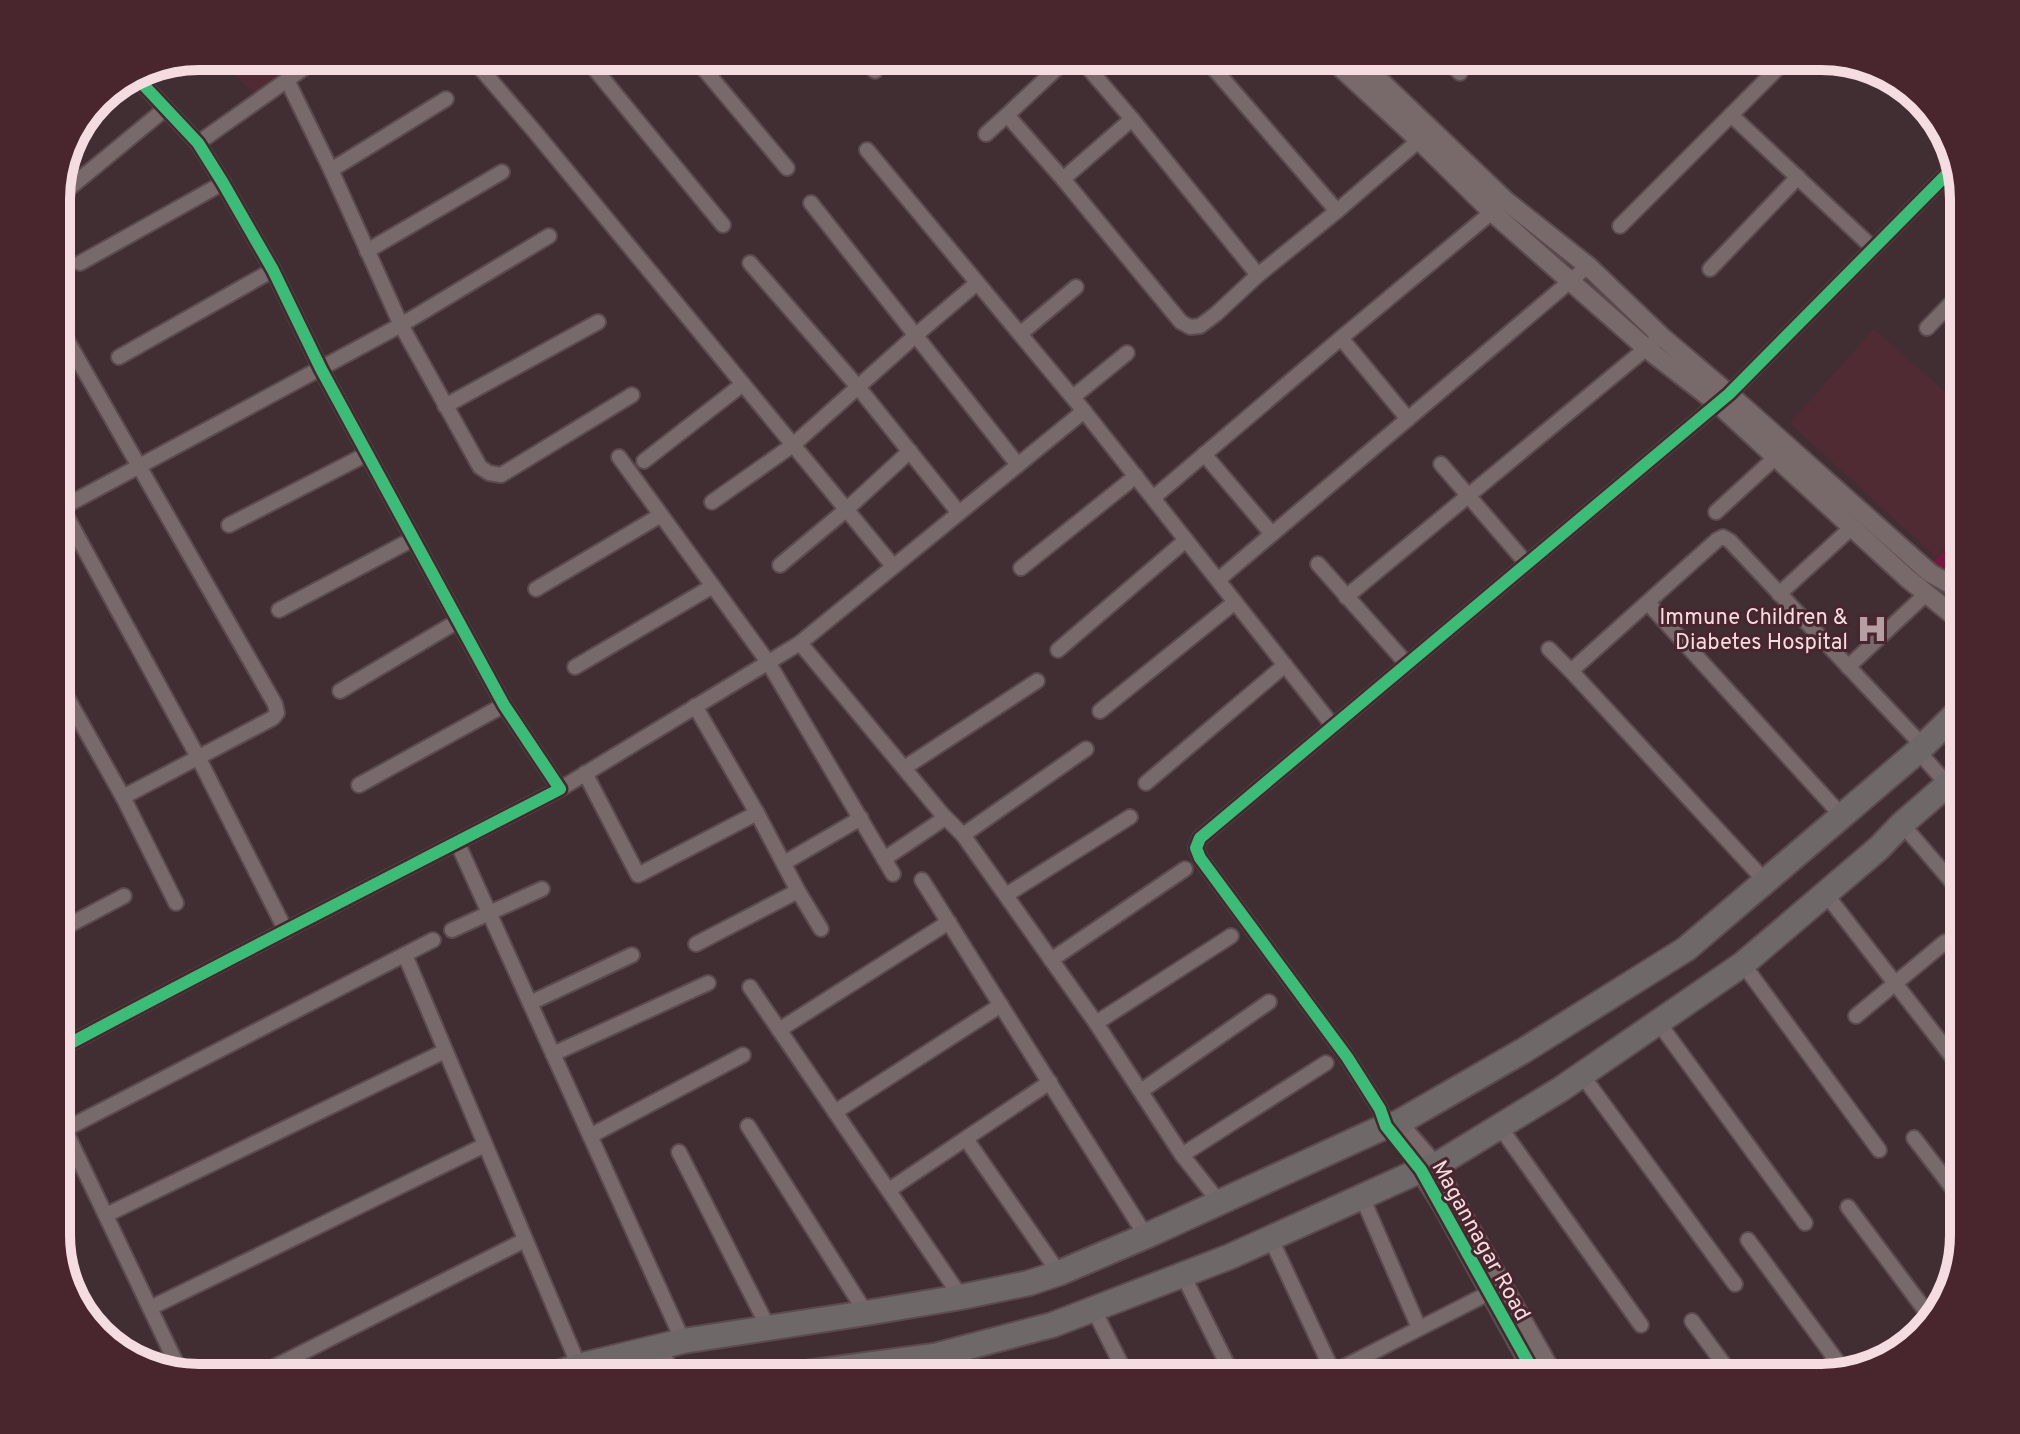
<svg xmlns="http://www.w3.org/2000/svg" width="2020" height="1434" font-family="Overpass,sans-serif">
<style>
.built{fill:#512b34}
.garden{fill:#78173b}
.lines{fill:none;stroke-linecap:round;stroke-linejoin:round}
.minor-casing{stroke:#5c4b4e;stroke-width:18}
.tertiary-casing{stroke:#5c4b4e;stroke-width:22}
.primary-casing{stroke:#5c4b4e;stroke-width:28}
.minor{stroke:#78696b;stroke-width:14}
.tertiary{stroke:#78696b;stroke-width:18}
.primary{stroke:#6f6869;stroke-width:24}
.cycleway-casing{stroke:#49262e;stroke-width:17}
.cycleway{stroke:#3abd76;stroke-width:12}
.labels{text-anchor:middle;stroke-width:6;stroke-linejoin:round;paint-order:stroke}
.poi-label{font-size:22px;fill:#f4dce0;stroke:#49262e;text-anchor:end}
.street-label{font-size:22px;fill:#f4dce0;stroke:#49262e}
.rim{fill:none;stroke:#f4dce0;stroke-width:10}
</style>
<rect width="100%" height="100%" fill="#412e32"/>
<g class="built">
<path d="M 217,56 L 309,56 L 258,98 Z"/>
<path d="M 1874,329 L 1964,409 L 1964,525 L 1936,557 L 1790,423 Z"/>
</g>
<path class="garden" d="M 1964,530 L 1964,583 L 1933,562 Z"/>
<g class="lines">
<g class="minor-casing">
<g id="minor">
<path d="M 470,56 L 535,132 L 893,566"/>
<path d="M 584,56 L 723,225"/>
<path d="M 693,56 L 787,168"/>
<path d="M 860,56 L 875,71"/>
<path d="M 1070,56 L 1007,115 L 1063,179 L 1181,322 L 1190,327 L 1200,326 L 1216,314 L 1258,275 L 1337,211 L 1424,136"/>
<path d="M 1078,56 L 1132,119 L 1258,275"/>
<path d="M 1203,56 L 1337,211"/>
<path d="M 1443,56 L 1460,73"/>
<path d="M 287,80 L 331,170 L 401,325 L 480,467 L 489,473 L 501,475 L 632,395"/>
<path d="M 1731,115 L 1873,248"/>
<path d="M 986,134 L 1007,115"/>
<path d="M 198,143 L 321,56"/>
<path d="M 867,150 L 1084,411 L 1333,726"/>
<path d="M 331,170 L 446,99"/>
<path d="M 1063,179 L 1132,119"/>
<path d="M 56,199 L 165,109"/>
<path d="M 811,203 L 1018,465"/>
<path d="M 1620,226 L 1790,56"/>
<path d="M 367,251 L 502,172"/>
<path d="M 80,263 L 223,183"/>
<path d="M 750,263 L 858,387 L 959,513"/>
<path d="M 1710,269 L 1798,177"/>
<path d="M 56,321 L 275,704 L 277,713 L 273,718 L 123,797"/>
<path d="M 1927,328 L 1964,290"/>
<path d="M 1020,334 L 1076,287"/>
<path d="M 1341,338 L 1408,419"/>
<path d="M 119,357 L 273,270"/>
<path d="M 1073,397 L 1127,353"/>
<path d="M 445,406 L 598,322"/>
<path d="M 1204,454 L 1272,534"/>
<path d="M 619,457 L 768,662 L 893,874"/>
<path d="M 644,461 L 743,384"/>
<path d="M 1441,464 L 1527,564"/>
<path d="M 56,497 L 198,757 L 286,931"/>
<path d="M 1153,498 L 1341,338 L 1498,207"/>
<path d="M 712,502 L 793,445 L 916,335 L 977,283"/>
<path d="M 56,511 L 401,325 L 549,236"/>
<path d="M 1716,512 L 1776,457"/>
<path d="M 229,525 L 367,454"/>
<path d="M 1318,564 L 1407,664"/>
<path d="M 780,565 L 847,509 L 910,451"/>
<path d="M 1021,568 L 1136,476"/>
<path d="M 1218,580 L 1588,266"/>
<path d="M 536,589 L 661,515"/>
<path d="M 1779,594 L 1851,528"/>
<path d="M 1346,597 L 1661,336"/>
<path d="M 1648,603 L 1842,816"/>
<path d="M 279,610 L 413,539"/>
<path d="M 800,643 L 942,814 L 963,835 L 1096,1023 L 1182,1155 L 1220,1203"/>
<path d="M 1549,649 L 1571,671"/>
<path d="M 1058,650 L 1186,540"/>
<path d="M 575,667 L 713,586"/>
<path d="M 1848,667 L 1926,594"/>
<path d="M 56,678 L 123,797 L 176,903"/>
<path d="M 340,691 L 458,621"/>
<path d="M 695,706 L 757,813 L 798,891 L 821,929"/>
<path d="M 1100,711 L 1235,602"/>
<path d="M 1918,751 L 1948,785"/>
<path d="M 904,768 L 1037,681"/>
<path d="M 585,773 L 638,875 L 757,813"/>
<path d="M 1146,783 L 1285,665"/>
<path d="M 359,785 L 504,705"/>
<path d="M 560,789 L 800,643 L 1084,411"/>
<path d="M 1902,824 L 1964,896"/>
<path d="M 963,835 L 1086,749"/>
<path d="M 457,842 L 683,1341"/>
<path d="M 884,859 L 945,818"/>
<path d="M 784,863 L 861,818"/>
<path d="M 922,880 L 1146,1236"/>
<path d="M 1766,882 L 1571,671 L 1717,540 L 1723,537 L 1730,541 L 1923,746"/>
<path d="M 1825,893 L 1964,1072"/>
<path d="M 1006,895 L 1130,817"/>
<path d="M 452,930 L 542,889"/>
<path d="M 56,932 L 124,896"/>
<path d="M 696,944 L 798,891"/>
<path d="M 405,955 L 579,1366"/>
<path d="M 1051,960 L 1185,869"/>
<path d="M 1743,964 L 1879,1150"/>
<path d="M 750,987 L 961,1297"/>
<path d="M 530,1003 L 632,955"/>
<path d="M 1856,1016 L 1945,942"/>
<path d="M 1658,1022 L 1805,1223"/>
<path d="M 1096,1023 L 1231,936"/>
<path d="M 779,1030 L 949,922"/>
<path d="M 1946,1049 L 1964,1036"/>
<path d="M 56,1051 C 223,961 392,876 560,789 L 504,705 L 321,369 L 273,270 L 223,183 L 198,143 L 138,79"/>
<path d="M 553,1054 L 708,983"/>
<path d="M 1582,1075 L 1735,1284"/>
<path d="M 1141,1091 L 1269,1002"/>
<path d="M 835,1112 L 1001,1005"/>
<path d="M 748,1126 L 866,1313"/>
<path d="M 1386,1126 L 1380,1109 L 1347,1057 L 1200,858 L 1196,848 L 1200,838 L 1729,394 L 1956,165"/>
<path d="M 1500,1127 L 1641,1325"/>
<path d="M 65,1130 L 180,1371"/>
<path d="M 56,1134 L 433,940"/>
<path d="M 590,1136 L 743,1055"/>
<path d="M 1914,1138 L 1964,1203"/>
<path d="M 966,1139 L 1059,1273"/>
<path d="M 679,1152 L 768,1327"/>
<path d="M 1182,1155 L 1326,1063"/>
<path d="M 889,1190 L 1050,1082"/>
<path d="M 1362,1197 L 1419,1328"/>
<path d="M 1848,1207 L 1934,1322"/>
<path d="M 106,1215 L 445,1051"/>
<path d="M 1271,1239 L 1333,1372"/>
<path d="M 1748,1240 L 1845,1372"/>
<path d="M 1183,1275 L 1234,1378"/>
<path d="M 70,1295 L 73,1301"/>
<path d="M 150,1308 L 485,1145"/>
<path d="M 1094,1310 L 1128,1378"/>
<path d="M 1692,1321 L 1734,1378"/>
<path d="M 660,1346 L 674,1378"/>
<path d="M 252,1378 L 525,1240"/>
<path d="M 1322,1378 L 1489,1293"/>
</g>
</g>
<g class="tertiary-casing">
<g id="tertiary">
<path d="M 1328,56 L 1419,140 L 1492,212 L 1646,348 L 1717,403 L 1907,578 L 1948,611 L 1964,622"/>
<path d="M 1354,56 L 1506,201 L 1588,266 L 1661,336 L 1729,394 L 1930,573 L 1964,592"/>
<path d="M 1398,1123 L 1435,1166 L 1555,1378"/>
<path d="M 1414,1161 L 1442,1205 L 1537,1378"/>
</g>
</g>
<g class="primary-casing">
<g id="primary">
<path d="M 543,1378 L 579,1366 L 683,1341 L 866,1313 L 961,1297 L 1029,1283 L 1059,1273 L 1146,1236 L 1386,1126 L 1398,1123 L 1523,1051 L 1686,949 L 1918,751 L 1964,706"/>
<path d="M 768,1378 L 934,1356 L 1052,1325 L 1229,1257 L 1421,1170 L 1435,1166 L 1561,1089 L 1743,964 L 1879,848 L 1902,824 L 1964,770"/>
</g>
</g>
<use href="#minor" class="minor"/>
<use href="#tertiary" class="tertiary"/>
<use href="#primary" class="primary"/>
<g class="cycleway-casing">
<g id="cycleway">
<path d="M 56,1051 C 223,961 392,876 560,789 L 504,705 L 321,369 L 273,270 L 223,183 L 198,143 L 138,79"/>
<path d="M 1537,1378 L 1421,1170 L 1386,1126 L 1380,1109 L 1347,1057 L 1200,858 L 1196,848 L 1200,838 L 1729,394 L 1956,165"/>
</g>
</g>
<use href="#cycleway" class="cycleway"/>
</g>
<defs>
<g id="hospital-bare" transform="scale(2.4)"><path d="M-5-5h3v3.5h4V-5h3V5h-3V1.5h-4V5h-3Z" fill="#b59fa3" stroke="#49262e" stroke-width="2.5" paint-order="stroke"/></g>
</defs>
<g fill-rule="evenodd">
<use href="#hospital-bare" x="1872" y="629"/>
</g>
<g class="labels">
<g class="poi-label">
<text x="1848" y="624">Immune Children &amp;<tspan x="1848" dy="25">Diabetes Hospital</tspan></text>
</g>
<g class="street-label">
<text transform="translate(1482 1240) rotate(61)" y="8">Magannagar Road</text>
</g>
</g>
<path d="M0 0H2020V1434H0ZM199 70H1821A129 129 0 0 1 1950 199V1235A129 129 0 0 1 1821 1364H199A129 129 0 0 1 70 1235V199A129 129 0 0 1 199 70Z" fill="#49262e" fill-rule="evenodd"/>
<path class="rim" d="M199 70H1821A129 129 0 0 1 1950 199V1235A129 129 0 0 1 1821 1364H199A129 129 0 0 1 70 1235V199A129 129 0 0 1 199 70Z"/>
</svg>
